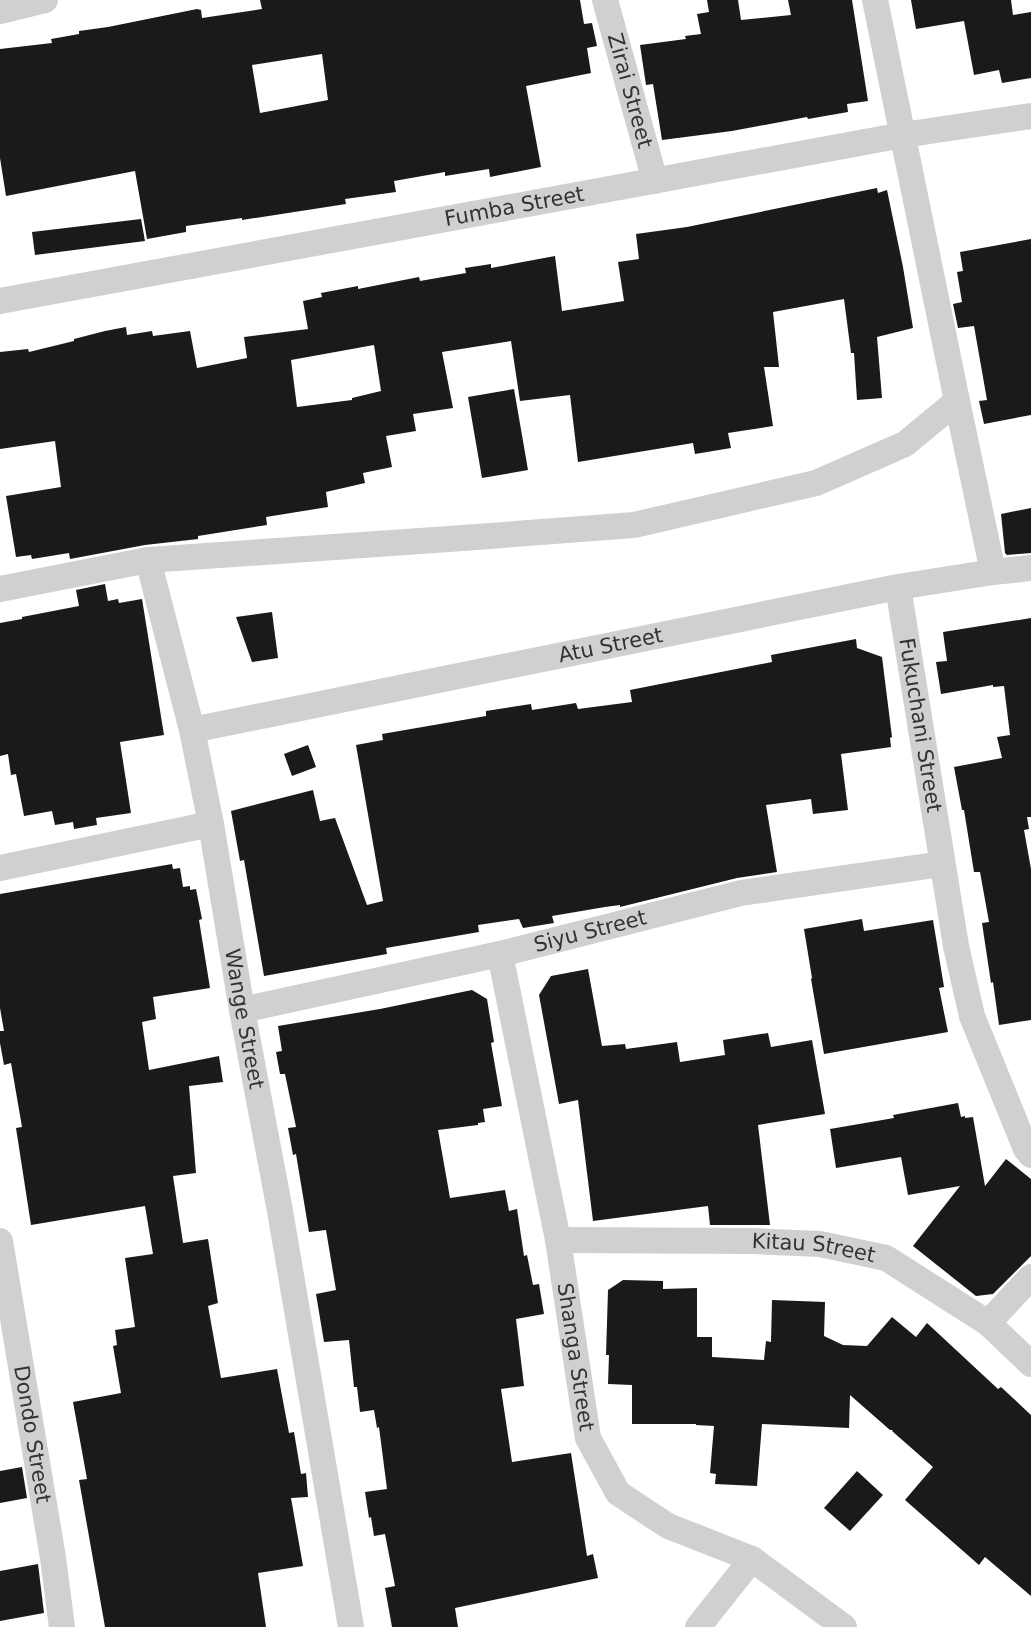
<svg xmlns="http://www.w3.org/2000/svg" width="1031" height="1627" font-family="'DejaVu Sans',sans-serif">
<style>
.building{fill:#1a1a1a;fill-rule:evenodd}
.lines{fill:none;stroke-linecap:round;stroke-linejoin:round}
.street{stroke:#d0d0d0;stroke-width:26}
.labels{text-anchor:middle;stroke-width:7;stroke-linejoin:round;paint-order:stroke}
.street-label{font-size:21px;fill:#333;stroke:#fff}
</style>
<rect width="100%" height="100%" fill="#fff"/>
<g class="building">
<path d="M 260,0 L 580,0 L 584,24 L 592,23 L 597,46 L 587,48 L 591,73 L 526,86 L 541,167 L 490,177 L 489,169 L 445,176 L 445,172 L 394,181 L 396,192 L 345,199 L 346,204 L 242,220 L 242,218 L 186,226 L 186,232 L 147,239 L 135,171 L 6,196 L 0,158 L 0,49 L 52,43 L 51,39 L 79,34 L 79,31 L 108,27 L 197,9 L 201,10 L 202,18 L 262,9 ZM 322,54 L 328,100 L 260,113 L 252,65 Z"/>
<path d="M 707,0 L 738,0 L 741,20 L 791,15 L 788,0 L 852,0 L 868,101 L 847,104 L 848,112 L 808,119 L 807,117 L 732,131 L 662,140 L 653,84 L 646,85 L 640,45 L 686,39 L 685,36 L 701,34 L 697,14 L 709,12 Z"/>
<path d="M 911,0 L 1011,0 L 1013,15 L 1031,12 L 1031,78 L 1002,83 L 999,70 L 974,75 L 964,21 L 916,29 Z"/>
<path d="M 877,188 L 878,193 L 887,190 L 903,267 L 913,328 L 877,337 L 882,398 L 857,400 L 854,353 L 851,353 L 844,299 L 773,312 L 779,367 L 764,367 L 773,426 L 728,433 L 731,448 L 695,454 L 693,443 L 578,462 L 570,395 L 520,401 L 511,341 L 442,352 L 453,408 L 413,414 L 416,431 L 386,436 L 392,467 L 363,473 L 365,483 L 326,492 L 328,507 L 266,517 L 267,525 L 198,536 L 198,539 L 145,545 L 70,559 L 69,553 L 32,559 L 31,555 L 16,557 L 6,496 L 61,487 L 55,441 L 0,449 L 0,352 L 28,349 L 29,352 L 74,341 L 74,339 L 105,331 L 126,327 L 127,335 L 152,331 L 153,336 L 190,331 L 197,368 L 247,358 L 244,337 L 308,329 L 303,301 L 322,297 L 321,293 L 358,286 L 358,289 L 419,277 L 420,281 L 466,273 L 465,268 L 491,264 L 491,268 L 555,256 L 562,311 L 624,301 L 618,262 L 639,259 L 636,234 L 687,227 ZM 374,345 L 381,391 L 352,398 L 352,400 L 297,407 L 291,360 Z"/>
<path d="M 141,219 L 145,241 L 35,255 L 32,232 Z"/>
<path d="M 1031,239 L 1031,415 L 984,424 L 979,401 L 987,400 L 974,326 L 958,328 L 953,304 L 962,302 L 957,272 L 963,271 L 960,252 Z"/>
<path d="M 514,389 L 528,470 L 482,478 L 468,397 Z"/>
<path d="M 1031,508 L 1031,553 L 1007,555 L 1005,553 L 1001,514 Z"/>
<path d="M 105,584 L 108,601 L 118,599 L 119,603 L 142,599 L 164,735 L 120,742 L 131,813 L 96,818 L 97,825 L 74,829 L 73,822 L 55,825 L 52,811 L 24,816 L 16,774 L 11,775 L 8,754 L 0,756 L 0,623 L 22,619 L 22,617 L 79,606 L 76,590 Z"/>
<path d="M 272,612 L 278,658 L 252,662 L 236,617 Z"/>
<path d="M 1031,618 L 1031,817 L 1027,817 L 1029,829 L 1024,830 L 1031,869 L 1031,1020 L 999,1025 L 993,982 L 991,983 L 982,923 L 989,922 L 980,872 L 974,872 L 964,810 L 962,810 L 954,767 L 1002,758 L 997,737 L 1010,735 L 1004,686 L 993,687 L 993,685 L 941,694 L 936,662 L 947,661 L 943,632 Z"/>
<path d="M 856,639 L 857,648 L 882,657 L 892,737 L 890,738 L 891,747 L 841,754 L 848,810 L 813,814 L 811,799 L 766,805 L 777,872 L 737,878 L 620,907 L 620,905 L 605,907 L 552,916 L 554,923 L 523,928 L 519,919 L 478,925 L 479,932 L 386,948 L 387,954 L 264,976 L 244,860 L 240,861 L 231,811 L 313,790 L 320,821 L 335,818 L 367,905 L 383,901 L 356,745 L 383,740 L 382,734 L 486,716 L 486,711 L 531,704 L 532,710 L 576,703 L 578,709 L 632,702 L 630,690 L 772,662 L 771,655 Z"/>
<path d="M 308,745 L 316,767 L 292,776 L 284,754 Z"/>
<path d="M 172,864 L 173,869 L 180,868 L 183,887 L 190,886 L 190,890 L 196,889 L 202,919 L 199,920 L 210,988 L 153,997 L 156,1019 L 142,1022 L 149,1070 L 219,1056 L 223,1082 L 189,1086 L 196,1173 L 173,1176 L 183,1243 L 208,1239 L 218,1303 L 208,1306 L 221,1378 L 277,1369 L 289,1433 L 294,1432 L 301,1474 L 306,1473 L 308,1497 L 291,1498 L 303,1566 L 258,1573 L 266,1627 L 105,1627 L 79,1480 L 87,1479 L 73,1402 L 121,1393 L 113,1346 L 117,1345 L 115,1330 L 135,1327 L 125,1258 L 153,1254 L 145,1206 L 31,1225 L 16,1128 L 22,1127 L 11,1063 L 4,1065 L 0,1043 L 0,1031 L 4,1031 L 0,1008 L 0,894 Z"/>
<path d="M 862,919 L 864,931 L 933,920 L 944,987 L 939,988 L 948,1032 L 824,1054 L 811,979 L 812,978 L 804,929 Z"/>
<path d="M 588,969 L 602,1046 L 625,1044 L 626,1049 L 677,1042 L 680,1062 L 725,1055 L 723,1040 L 768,1033 L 771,1047 L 812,1040 L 825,1114 L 758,1125 L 770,1225 L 710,1225 L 708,1206 L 593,1221 L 578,1100 L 559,1104 L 539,995 L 551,976 Z"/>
<path d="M 472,990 L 487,999 L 494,1042 L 491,1043 L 502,1106 L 483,1109 L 485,1122 L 478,1123 L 478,1125 L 438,1130 L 450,1198 L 505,1190 L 509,1211 L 517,1209 L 524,1256 L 527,1255 L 533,1285 L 539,1284 L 544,1314 L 516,1319 L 524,1386 L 501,1389 L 512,1462 L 571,1453 L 587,1556 L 593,1554 L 598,1578 L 455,1608 L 458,1627 L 392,1627 L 385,1588 L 395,1586 L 385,1534 L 374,1536 L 371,1517 L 369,1518 L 365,1492 L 387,1489 L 379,1427 L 377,1428 L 374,1410 L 360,1412 L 357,1387 L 354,1387 L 349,1340 L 324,1342 L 316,1294 L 336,1290 L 326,1230 L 309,1232 L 296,1154 L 293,1155 L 288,1128 L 296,1127 L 285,1074 L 280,1074 L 276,1052 L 282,1051 L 278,1026 L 380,1009 Z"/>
<path d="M 958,1103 L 961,1117 L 965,1116 L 965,1118 L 973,1117 L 985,1186 L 1006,1159 L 1031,1179 L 1031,1256 L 993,1294 L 976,1296 L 913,1246 L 960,1186 L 908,1195 L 901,1157 L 836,1168 L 830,1129 L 894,1118 L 893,1115 Z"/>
<path d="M 623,1280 L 663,1281 L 663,1289 L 697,1288 L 697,1337 L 712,1337 L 712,1357 L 764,1360 L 766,1341 L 771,1342 L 772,1300 L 825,1302 L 824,1336 L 843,1345 L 867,1346 L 892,1317 L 916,1337 L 927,1323 L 998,1389 L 1001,1387 L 1031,1415 L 1031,1596 L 985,1557 L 979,1565 L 905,1500 L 933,1467 L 892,1431 L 893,1430 L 890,1430 L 850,1395 L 849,1428 L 762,1424 L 757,1486 L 715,1484 L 716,1474 L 710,1473 L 714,1426 L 696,1425 L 696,1424 L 632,1424 L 632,1385 L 608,1384 L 609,1355 L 606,1355 L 608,1290 Z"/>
<path d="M 22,1467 L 27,1498 L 0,1503 L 0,1471 Z"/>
<path d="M 857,1471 L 883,1495 L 850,1531 L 824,1508 Z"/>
<path d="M 38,1564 L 44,1613 L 0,1621 L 0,1571 Z"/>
</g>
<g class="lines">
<g class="street">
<path id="s1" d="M 605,0 L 655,181"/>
<path d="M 0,11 L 45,0"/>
<path id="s2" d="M 0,301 L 903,135 L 1031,116"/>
<path d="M 957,401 L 993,572"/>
<path d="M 148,560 L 463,538 L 634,525 L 816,483 L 905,444 L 957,401 L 875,0"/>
<path id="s3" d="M 898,587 L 956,946 L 972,1016 L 1026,1149 L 1031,1155"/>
<path id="s4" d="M 0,589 L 148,560 L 192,730 L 211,824 L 242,1010 L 280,1211 L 351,1627"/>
<path id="s5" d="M 192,730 L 898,587 L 993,572 L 1031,568"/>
<path d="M 0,868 L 211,824"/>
<path id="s6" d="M 500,954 L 558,1240 L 588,1438 L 618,1493 L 668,1526 L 752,1559 L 844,1627"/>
<path id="s7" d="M 242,1010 L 500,954 L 741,893 L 942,864"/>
<path id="s8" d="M 558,1240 L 753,1241 L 820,1244 L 886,1258 L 988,1323 L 1031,1364"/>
<path id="s9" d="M 0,1241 L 53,1558 L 62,1627"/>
<path d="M 988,1323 L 1031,1277"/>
<path d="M 698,1627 L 752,1559"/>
</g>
</g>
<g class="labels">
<g class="street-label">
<text dy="7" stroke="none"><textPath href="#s1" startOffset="94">Zirai Street</textPath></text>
<text dy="7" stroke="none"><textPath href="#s2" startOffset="523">Fumba Street</textPath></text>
<text dy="7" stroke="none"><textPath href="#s5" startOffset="427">Atu Street</textPath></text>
<text dy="7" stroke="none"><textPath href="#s3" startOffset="140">Fukuchani Street</textPath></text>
<text dy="7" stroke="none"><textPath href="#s7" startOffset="357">Siyu Street</textPath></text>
<text dy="7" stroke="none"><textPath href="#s4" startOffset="620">Wange Street</textPath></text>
<text dy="7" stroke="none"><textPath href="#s8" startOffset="256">Kitau Street</textPath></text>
<text dy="7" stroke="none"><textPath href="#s6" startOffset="410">Shanga Street</textPath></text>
<text dy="7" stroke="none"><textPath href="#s9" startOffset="196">Dondo Street</textPath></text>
</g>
</g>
</svg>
